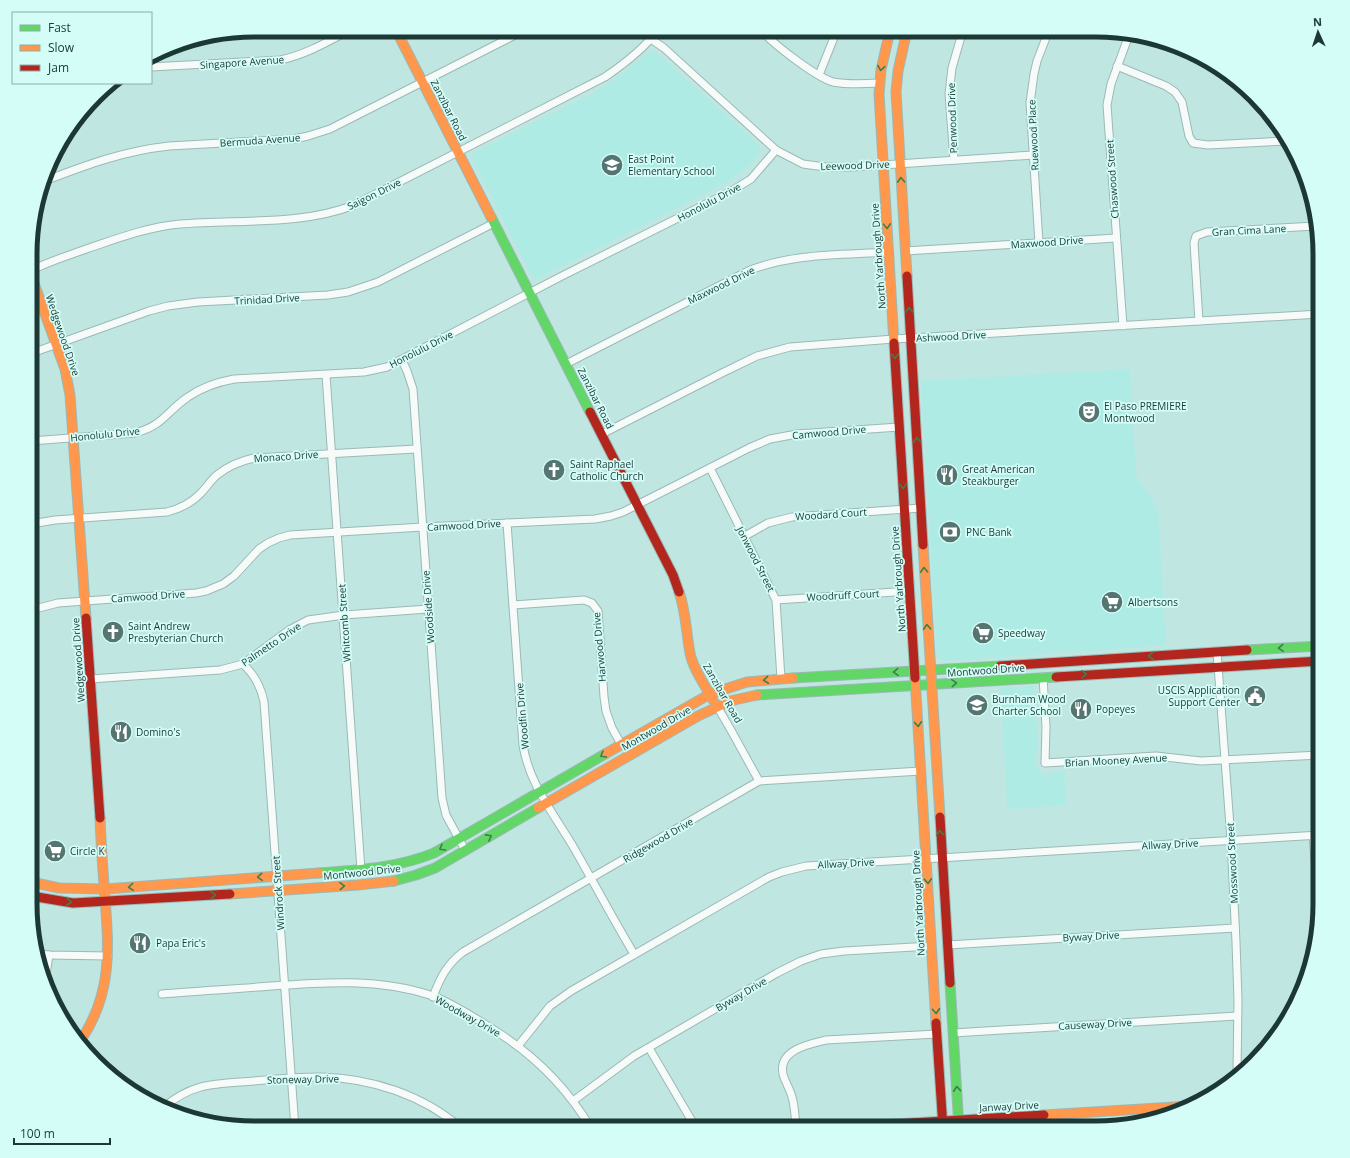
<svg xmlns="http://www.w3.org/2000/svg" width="1350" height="1158" font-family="'Open Sans',sans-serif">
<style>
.built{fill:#adebe4}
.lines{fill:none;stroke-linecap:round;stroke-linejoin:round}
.street-casing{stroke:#9bb9b6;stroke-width:9}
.fast-casing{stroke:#9bb9b6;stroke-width:11}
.slow-casing{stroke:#9bb9b6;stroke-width:11}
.jam-casing{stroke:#9bb9b6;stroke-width:11}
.street{stroke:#f6fbfa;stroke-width:7}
.fast{stroke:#63d668;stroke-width:9}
.slow{stroke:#ff974d;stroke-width:9}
.jam{stroke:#b3261e;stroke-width:9}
.oneway{stroke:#3b7f4c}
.labels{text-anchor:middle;stroke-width:3.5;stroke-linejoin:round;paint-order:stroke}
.street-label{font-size:10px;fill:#1b3835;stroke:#d4fdf8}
.poi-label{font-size:10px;fill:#1b3835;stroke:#d4fdf8;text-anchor:start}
.rim{fill:none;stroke:#1b3835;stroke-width:5}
</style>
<rect width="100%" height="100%" fill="#c0e6e1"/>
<g class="built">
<path d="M 652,50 L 654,51 L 759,145 L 760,152 L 754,161 L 745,169 L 727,182 L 541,277 L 537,279 L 534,278 L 532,276 L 473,160 L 472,156 L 474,153 L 578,101 L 610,83 Z"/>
<path d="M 1130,369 L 1136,475 L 1158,509 L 1166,643 L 1168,645 L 943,661 L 937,657 L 921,381 Z"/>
<path d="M 1033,686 L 1038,742 L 1035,761 L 1040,772 L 1044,775 L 1050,775 L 1064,769 L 1066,805 L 1007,809 L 1001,688 Z"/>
</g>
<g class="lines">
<g class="street-casing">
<g id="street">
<path d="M 761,30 C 773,44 816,77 833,82 C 849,85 864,84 879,83"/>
<path d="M 651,39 L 664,48 L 776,150 L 803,164 L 825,167 L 852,167 L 1033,155"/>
<path d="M 1117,66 L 1166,86 L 1175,92 L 1182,102 L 1189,136 L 1193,143 L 1208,145 L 1287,141"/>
<path d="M 151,67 L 280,60 C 305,55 327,42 350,30"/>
<path d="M 819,75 L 837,30"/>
<path d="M 954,160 L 949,94 L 952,68 L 963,30"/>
<path d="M 47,180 C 89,164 124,151 169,146 L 294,139 L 308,136 L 330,129 L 525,30"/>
<path d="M 1039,243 L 1030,103 L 1034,74 L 1037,61 L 1049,30"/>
<path d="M 905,251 L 1116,238"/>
<path d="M 32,270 C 50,261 70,255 89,248 C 119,238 148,227 180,224 C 236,219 301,226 354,205 L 605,77 C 624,64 644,49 658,30"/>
<path d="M 1199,321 L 1194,243 L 1196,236 L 1207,232 L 1316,226"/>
<path d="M 1123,326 L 1107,105 L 1111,84 L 1129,35"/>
<path d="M 32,353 L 149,311 L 168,306 L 198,302 L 328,295 L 348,292 L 378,282 L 494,223"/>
<path d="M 402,360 L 407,371 L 413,389 L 442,798 L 446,815 L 465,850"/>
<path d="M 566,364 L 748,271 C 792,253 842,255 888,252"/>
<path d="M 326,375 L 361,870"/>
<path d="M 602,434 L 722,373 L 757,356 L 790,347 L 894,339 L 1320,314"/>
<path d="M 31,441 L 135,433 C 163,426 167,411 188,397 C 202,387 218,382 234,379 L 364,372 L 387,367 L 560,277 L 730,192 L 751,179 L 776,150"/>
<path d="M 710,468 L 776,600 L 781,679"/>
<path d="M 507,523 L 523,745 C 529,784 554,814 574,848 C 594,883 613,919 634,954"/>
<path d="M 31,524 L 55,520 L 167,512 C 179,509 191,503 200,494 C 206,488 211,480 217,475 C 228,466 240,461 254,458 L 416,449"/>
<path d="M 745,536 L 768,523 L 792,517 L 921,508"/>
<path d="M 776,600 L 910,591"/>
<path d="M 513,605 L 584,600 L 592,603 L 598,611 L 604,697 L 606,711 L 612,728 L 621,744"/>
<path d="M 31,610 L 58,603 L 196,593 L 206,591 L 223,584 L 234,576 L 259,549 L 268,543 L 279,538 L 290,535 L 423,527 L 595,519 L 611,516 L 623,512 L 749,448 L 770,439 L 797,434 L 899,427"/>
<path d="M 1217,652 L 1231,840 L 1236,942 L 1238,1000 L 1237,1074"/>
<path d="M 243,664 C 255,675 261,687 264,702 L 295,1128"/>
<path d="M 1043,677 L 1046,727 L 1045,763 L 1156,756 L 1201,761 L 1320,755"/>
<path d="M 90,679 L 220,670 L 243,664 L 289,630 L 308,620 L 344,615 L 428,609"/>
<path d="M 717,706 L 732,732 L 759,781"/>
<path d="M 1313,835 L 1319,911"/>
<path d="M 948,945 L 1235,928"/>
<path d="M 39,954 L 49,955 L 108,956"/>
<path d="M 45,981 L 49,955"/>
<path d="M 162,994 C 198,991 235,989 271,986 C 325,982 380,978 433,996 C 454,1004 475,1018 494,1030 C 533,1054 567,1088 591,1128"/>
<path d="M 433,997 C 440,978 447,964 463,952 L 759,781 L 921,771"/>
<path d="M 953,1033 L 1237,1016"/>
<path d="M 518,1046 L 550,1006 L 571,991 L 769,877 L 782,872 L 806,866 L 1320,835"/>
<path d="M 649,1048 L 696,1128"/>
<path d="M 573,1101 L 634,1056 L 777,973 L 801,961 L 821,954 L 844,951 L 931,946"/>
<path d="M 163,1108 C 192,1082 217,1084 254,1081 C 276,1079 298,1077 321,1077 C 371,1078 423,1095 461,1128"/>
<path d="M 796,1128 C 795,1117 795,1107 792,1097 C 790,1089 785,1082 783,1074 C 778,1050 809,1044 826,1040 L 937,1034"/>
</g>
</g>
<g class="fast-casing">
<g id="fast">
<path d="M 491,217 L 590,412"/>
<path d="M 1247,650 L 1320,646"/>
<path d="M 793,678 L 1000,666"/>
<path d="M 757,695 L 1056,677"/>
<path d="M 319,873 C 359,870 397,868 434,853 L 605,754"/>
<path d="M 394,881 L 416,875 L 435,868 L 538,808"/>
<path d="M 950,983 L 959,1128"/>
</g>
</g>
<g class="slow-casing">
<g id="slow">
<path d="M 396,30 L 491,217"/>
<path d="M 890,30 L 881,70 L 879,94 L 894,343"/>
<path d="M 907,276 L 896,92 L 898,71 L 907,30"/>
<path d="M 32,278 L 65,369 L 70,395 L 86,618"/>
<path d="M 923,545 L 940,817"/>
<path d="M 679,592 C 686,611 686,632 690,653 C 693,669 705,685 713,700"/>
<path d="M 915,678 L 936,1023"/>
<path d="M 605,754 L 710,694 L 747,682 L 793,678"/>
<path d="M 538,808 L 698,716 L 730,701 L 757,695"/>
<path d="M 31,882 L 59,888 L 105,889 L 319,873"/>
<path d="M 230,894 L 358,885 L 394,881"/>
<path d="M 81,1040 C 112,994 109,950 105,898 C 103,872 101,845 100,818"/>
<path d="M 1044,1115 L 1190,1106"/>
</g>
</g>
<g class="jam-casing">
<g id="jam">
<path d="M 907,276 L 923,545"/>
<path d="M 894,343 L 915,678"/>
<path d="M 590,412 L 673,575 L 679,592"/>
<path d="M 86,618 L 100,818"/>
<path d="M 1000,666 L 1247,650"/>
<path d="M 1056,677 L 1320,661"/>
<path d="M 940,817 L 950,983"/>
<path d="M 31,896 L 73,903 L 230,894"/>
<path d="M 936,1023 L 943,1128"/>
<path d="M 829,1128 L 1044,1115"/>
</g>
</g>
<use href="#street" class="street"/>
<use href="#fast" class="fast"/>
<use href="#slow" class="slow"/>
<use href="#jam" class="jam"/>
</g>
<defs><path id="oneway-chevron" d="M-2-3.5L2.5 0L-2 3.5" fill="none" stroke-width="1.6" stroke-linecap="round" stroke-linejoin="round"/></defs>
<g class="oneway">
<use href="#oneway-chevron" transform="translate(881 68) rotate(99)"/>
<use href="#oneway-chevron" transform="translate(901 180) rotate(-93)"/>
<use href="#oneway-chevron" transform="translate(887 226) rotate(87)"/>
<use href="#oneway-chevron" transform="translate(909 310) rotate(-94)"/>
<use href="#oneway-chevron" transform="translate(895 356) rotate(87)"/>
<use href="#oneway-chevron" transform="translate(917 440) rotate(-94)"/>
<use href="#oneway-chevron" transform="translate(903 486) rotate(86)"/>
<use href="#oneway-chevron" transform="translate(924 570) rotate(-93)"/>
<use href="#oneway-chevron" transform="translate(927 627) rotate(-93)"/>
<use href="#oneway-chevron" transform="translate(1281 648) rotate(176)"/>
<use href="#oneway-chevron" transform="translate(1151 656) rotate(176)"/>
<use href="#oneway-chevron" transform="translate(896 672) rotate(177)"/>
<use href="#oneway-chevron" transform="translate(1084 674) rotate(-3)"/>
<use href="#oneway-chevron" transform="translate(766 680) rotate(174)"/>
<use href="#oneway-chevron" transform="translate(954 683) rotate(-4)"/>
<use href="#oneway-chevron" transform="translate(918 724) rotate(86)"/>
<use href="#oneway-chevron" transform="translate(603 755) rotate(150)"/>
<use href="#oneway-chevron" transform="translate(940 833) rotate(-94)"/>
<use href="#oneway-chevron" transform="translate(489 837) rotate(-29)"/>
<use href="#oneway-chevron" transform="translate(442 848) rotate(150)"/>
<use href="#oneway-chevron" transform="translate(260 877) rotate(176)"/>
<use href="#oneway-chevron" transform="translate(928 881) rotate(87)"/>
<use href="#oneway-chevron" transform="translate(342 886) rotate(-3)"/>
<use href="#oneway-chevron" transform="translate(131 887) rotate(175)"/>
<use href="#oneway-chevron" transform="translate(213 895) rotate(-4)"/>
<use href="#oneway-chevron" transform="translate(69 902) rotate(5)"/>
<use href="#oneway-chevron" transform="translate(936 1011) rotate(86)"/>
<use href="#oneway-chevron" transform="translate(957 1089) rotate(-94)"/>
</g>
<defs>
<g id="school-disc" transform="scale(1.15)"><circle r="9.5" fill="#557571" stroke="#d4fdf8"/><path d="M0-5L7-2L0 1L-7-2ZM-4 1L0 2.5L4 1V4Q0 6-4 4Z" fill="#fff"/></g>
<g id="theatre-disc" transform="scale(1.15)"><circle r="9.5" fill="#557571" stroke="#d4fdf8"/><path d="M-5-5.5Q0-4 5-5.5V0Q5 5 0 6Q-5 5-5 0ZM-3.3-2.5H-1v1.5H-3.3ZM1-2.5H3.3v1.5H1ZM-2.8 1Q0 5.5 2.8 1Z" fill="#fff"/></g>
<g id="church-disc" transform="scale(1.15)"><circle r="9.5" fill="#557571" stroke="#d4fdf8"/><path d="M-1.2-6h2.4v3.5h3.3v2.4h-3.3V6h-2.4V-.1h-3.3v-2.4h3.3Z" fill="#fff"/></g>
<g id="restaurant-disc" transform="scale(1.15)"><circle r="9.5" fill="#557571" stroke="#d4fdf8"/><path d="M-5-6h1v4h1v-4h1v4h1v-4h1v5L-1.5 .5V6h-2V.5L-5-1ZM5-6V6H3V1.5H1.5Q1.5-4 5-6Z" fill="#fff"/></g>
<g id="bank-disc" transform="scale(1.15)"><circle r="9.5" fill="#557571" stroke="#d4fdf8"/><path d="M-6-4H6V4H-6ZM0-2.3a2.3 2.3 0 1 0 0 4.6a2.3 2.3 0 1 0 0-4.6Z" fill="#fff"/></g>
<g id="supermarket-disc" transform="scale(1.15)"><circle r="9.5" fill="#557571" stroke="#d4fdf8"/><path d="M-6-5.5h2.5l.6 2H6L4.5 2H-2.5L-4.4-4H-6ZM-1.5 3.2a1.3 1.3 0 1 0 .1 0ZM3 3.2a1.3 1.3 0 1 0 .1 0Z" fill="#fff"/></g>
<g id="civic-disc" transform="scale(1.15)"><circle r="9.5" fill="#557571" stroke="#d4fdf8"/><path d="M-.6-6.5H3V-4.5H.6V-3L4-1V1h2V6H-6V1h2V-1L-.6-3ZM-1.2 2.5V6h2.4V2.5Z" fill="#fff"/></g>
</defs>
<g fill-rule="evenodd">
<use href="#school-disc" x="612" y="165"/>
<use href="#theatre-disc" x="1089" y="412"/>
<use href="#church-disc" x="554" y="470"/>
<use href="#restaurant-disc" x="947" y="475"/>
<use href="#bank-disc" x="950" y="532"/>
<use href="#supermarket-disc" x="1112" y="602"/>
<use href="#church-disc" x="113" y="632"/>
<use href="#supermarket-disc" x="983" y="633"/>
<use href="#civic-disc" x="1255" y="696"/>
<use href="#school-disc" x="977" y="705"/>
<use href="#restaurant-disc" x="1081" y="709"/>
<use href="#restaurant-disc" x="121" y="732"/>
<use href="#supermarket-disc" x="55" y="851"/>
<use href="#restaurant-disc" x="140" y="943"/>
</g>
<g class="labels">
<g class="street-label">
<text transform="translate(242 62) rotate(-4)" y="4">Singapore Avenue</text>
<text transform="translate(449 110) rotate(63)" y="4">Zanzibar Road</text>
<text transform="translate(952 118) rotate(-92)" y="4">Penwood Drive</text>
<text transform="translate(1033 135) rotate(-93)" y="4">Ruewood Place</text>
<text transform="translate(260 140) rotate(-4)" y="4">Bermuda Avenue</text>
<text transform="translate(855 165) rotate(-2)" y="4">Leewood Drive</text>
<text transform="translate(1112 179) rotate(-94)" y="4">Chaswood Street</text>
<text transform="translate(374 194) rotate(-26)" y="4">Saigon Drive</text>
<text transform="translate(709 202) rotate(-28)" y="4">Honolulu Drive</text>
<text transform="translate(1249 230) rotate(-3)" y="4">Gran Cima Lane</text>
<text transform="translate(1047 242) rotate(-4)" y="4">Maxwood Drive</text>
<text transform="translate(878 256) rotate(-94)" y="4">North Yarbrough Drive</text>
<text transform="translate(721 285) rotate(-26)" y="4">Maxwood Drive</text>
<text transform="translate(267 299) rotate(-3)" y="4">Trinidad Drive</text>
<text transform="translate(63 335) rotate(71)" y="4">Wedgewood Drive</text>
<text transform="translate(951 336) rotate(-3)" y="4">Ashwood Drive</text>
<text transform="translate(421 349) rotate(-27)" y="4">Honolulu Drive</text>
<text transform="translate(596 398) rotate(63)" y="4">Zanzibar Road</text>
<text transform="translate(829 432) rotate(-5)" y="4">Camwood Drive</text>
<text transform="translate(105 434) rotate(-6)" y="4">Honolulu Drive</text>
<text transform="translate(286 456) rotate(-4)" y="4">Monaco Drive</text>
<text transform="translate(831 514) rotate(-4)" y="4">Woodard Court</text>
<text transform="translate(464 525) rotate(-3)" y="4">Camwood Drive</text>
<text transform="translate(756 559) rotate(63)" y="4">Jonwood Street</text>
<text transform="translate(898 579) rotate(-94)" y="4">North Yarbrough Drive</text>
<text transform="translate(843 595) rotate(-3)" y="4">Woodruff Court</text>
<text transform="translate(148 596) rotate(-4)" y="4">Camwood Drive</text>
<text transform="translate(428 607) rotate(-94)" y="4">Woodside Drive</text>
<text transform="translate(344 623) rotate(-94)" y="4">Whitcomb Street</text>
<text transform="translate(271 644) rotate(-34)" y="4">Palmetto Drive</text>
<text transform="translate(599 647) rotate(-95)" y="4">Harwood Drive</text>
<text transform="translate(78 660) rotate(-94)" y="4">Wedgewood Drive</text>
<text transform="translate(986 670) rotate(-4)" y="4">Montwood Drive</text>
<text transform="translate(723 693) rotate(60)" y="4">Zanzibar Road</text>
<text transform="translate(522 716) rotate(-95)" y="4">Woodfin Drive</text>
<text transform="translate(656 728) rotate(-30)" y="4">Montwood Drive</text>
<text transform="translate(1116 760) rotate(-3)" y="4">Brian Mooney Avenue</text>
<text transform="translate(658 840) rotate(-30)" y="4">Ridgewood Drive</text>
<text transform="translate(1170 844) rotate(-3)" y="4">Allway Drive</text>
<text transform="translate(846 863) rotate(-3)" y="4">Allway Drive</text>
<text transform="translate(1232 863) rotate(-93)" y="4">Mosswood Street</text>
<text transform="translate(362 872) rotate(-6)" y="4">Montwood Drive</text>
<text transform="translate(278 893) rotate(-94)" y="4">Windrock Street</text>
<text transform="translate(918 903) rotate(-93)" y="4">North Yarbrough Drive</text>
<text transform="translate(1091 936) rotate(-3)" y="4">Byway Drive</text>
<text transform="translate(741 994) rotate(-30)" y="4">Byway Drive</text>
<text transform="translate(468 1016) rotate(29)" y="4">Woodway Drive</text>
<text transform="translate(1095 1024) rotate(-3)" y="4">Causeway Drive</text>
<text transform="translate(303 1079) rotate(-1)" y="4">Stoneway Drive</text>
<text transform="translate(1009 1106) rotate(-3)" y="4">Janway Drive</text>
</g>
<g class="poi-label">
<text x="628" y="163">East Point<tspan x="628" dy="12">Elementary School</tspan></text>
<text x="1104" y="410">El Paso PREMIERE<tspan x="1104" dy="12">Montwood</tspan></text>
<text x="570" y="468">Saint Raphael<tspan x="570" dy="12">Catholic Church</tspan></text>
<text x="962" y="473">Great American<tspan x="962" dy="12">Steakburger</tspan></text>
<text x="966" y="536">PNC Bank</text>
<text x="1128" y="606">Albertsons</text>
<text x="128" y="630">Saint Andrew<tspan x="128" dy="12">Presbyterian Church</tspan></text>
<text x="998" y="637">Speedway</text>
<text x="1240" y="694" text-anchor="end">USCIS Application<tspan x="1240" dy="12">Support Center</tspan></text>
<text x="992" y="703">Burnham Wood<tspan x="992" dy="12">Charter School</tspan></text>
<text x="1096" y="713">Popeyes</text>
<text x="136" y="736">Domino's</text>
<text x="70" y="855">Circle K</text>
<text x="156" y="947">Papa Eric's</text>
</g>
</g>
<path d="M0 0H1350V1158H0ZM254 37H1096A217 217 0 0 1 1313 254V904A217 217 0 0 1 1096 1121H254A217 217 0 0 1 37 904V254A217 217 0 0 1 254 37Z" fill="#d4fdf8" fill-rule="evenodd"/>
<path class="rim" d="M254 37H1096A217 217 0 0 1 1313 254V904A217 217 0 0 1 1096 1121H254A217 217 0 0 1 37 904V254A217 217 0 0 1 254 37Z"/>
<rect x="12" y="12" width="140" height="72" fill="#d4fdf8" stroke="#8aaeaa"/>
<rect x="20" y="25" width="20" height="6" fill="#63d668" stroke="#8aaeaa"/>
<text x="48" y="32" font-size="12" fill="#1b3835">Fast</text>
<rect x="20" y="45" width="20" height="6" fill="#ff974d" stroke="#8aaeaa"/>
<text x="48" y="52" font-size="12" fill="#1b3835">Slow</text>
<rect x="20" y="65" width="20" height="6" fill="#b3261e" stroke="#8aaeaa"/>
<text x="48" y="72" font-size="12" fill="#1b3835">Jam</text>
<g transform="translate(1318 32) rotate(357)" stroke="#d4fdf8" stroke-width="3" paint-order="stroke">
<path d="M0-3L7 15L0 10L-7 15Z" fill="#1b3835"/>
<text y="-6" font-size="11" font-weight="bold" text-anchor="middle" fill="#1b3835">N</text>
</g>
<path d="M14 1138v6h96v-6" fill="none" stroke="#1b3835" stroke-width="2"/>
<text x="20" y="1138" font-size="12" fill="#1b3835" stroke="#d4fdf8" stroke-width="3" paint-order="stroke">100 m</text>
</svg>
